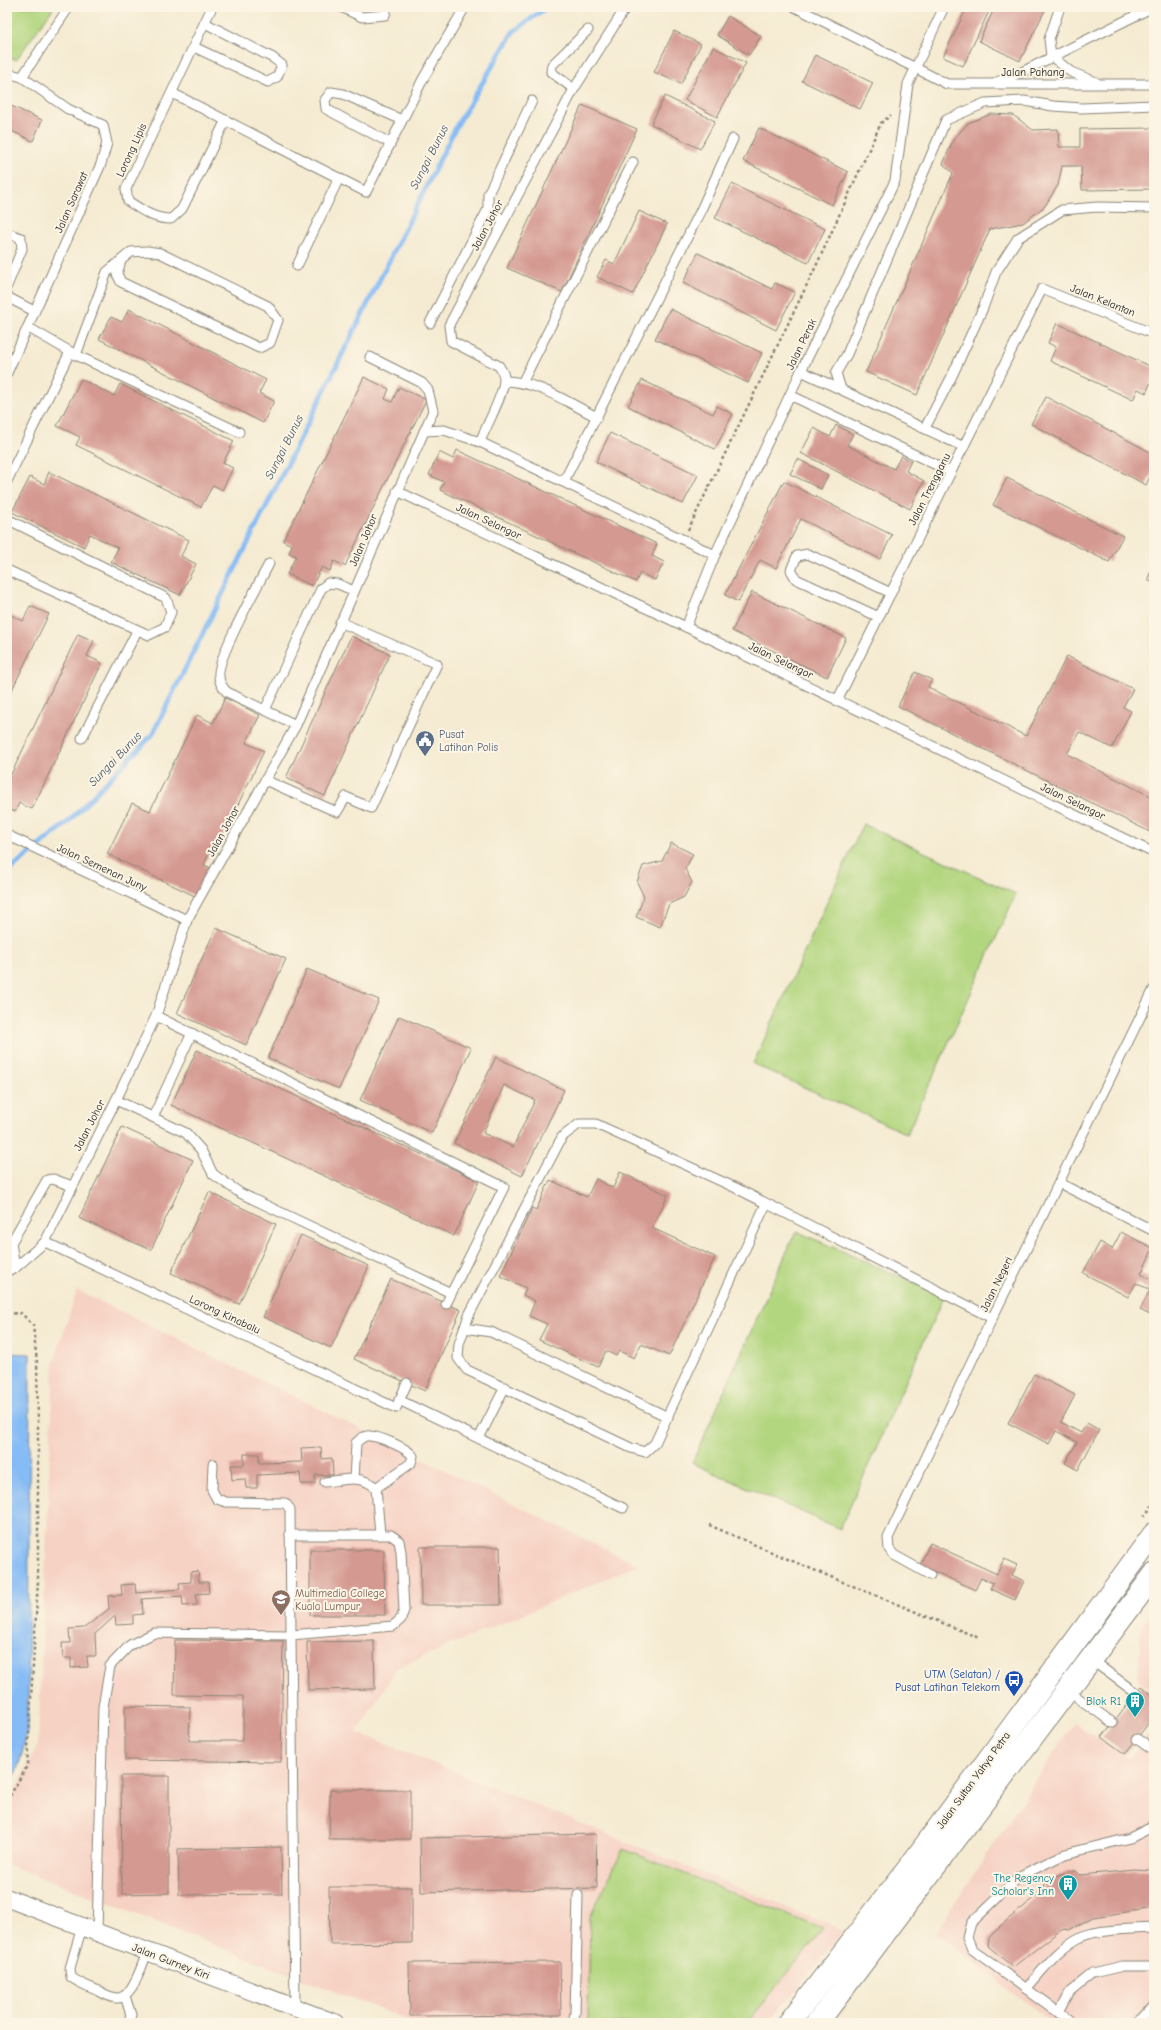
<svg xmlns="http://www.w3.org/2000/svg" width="1161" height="2030" font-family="'Comic Neue',sans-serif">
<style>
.built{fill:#f6d2c4}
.green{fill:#b2d67f;stroke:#67794e}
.water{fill:#86bcf5;stroke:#516c88}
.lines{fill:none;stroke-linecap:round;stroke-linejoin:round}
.stream{stroke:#86bcf5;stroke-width:5}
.building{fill:#d49991;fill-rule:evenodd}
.lane-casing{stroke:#888477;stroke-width:11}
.street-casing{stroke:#888477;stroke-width:19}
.secondary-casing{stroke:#888477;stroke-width:24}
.path{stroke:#888477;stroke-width:2.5;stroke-dasharray:3 3;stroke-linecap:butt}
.lane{stroke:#fff;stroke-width:9}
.street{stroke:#fff;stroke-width:17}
.secondary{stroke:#fff;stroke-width:22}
.labels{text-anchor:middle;stroke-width:4;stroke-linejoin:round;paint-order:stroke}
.street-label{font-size:11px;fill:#1c1c1c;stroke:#fcf5e5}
.service-label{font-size:11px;fill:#4e5e75;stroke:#fcf5e5;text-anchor:start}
.education-label{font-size:11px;fill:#785e54;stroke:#fcf5e5;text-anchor:start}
.transit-label{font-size:11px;fill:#164399;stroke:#fcf5e5;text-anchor:end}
.culture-label{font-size:11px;fill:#0d838f;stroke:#fcf5e5;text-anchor:end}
.water-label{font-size:12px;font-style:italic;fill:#415468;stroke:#fcf5e5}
</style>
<rect width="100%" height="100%" fill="#fcf5e5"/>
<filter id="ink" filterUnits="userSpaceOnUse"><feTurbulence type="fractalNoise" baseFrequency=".025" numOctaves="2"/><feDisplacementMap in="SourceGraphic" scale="8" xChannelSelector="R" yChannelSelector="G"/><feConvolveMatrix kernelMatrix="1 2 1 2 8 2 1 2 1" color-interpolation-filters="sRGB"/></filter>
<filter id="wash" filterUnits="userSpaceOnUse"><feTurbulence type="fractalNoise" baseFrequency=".012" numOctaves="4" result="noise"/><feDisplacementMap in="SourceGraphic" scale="16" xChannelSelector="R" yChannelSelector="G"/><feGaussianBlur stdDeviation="0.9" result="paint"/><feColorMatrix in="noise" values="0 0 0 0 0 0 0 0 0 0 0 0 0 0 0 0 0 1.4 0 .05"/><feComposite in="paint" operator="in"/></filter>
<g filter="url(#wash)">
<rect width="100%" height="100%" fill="#f5ebd2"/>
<g class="built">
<path d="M 77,1290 L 638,1565 L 397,1668 L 357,1732 L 845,1931 L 768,2023 L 415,2023 L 7,1864 L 7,1810 L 38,1743 L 54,1362 Z"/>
<path d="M 1154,1609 L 1154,1693 L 1138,1680 L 1141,1627 Z"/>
<path d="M 1074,1723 L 1129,1758 L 1154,1727 L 1154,2023 L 1053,2023 L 935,1933 Z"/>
</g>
<g class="green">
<path d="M 7,7 L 54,7 L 16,60 L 7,56 Z"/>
<path d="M 863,824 L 1016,894 L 907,1134 L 753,1064 Z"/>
<path d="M 796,1231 L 944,1296 L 840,1529 L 692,1463 Z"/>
<path d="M 623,1849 L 823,1929 L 747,2023 L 587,2023 L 588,2017 L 590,1917 Z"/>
</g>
<path class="water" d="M 7,1353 L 30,1354 L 28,1725 C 24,1749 19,1770 7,1791 Z"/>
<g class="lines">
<path class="stream" d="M 7,872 L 68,822 L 152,735 L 457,125 L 513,32 L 547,7"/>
</g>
<g id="blocks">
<g class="building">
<path d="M 967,7 L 991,7 L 963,66 L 943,57 Z"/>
<path d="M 995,7 L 1040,7 L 1045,10 L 1020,61 L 979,41 Z"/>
<path d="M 728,16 L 761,36 L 749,55 L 717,35 Z"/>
<path d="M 674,31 L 701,44 L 681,84 L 654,72 Z"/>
<path d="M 713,47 L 746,63 L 717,117 L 685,100 Z"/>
<path d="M 815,55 L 873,83 L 860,109 L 802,81 Z"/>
<path d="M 665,96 L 715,121 L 700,149 L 651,124 Z"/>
<path d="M 7,104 L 42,120 L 33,141 L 7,129 Z"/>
<path d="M 582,105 L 637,129 L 562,292 L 507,268 Z"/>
<path d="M 991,114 L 1013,115 L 1033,130 L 1058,129 L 1059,147 L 1080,147 L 1080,129 L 1154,128 L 1154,189 L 1082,190 L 1081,166 L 1062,166 L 1058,185 L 1045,206 L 1023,223 L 990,229 L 917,395 L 866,372 L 953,173 L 943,164 L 953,140 L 968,123 Z"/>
<path d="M 759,128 L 848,172 L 832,205 L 743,161 Z"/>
<path d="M 732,184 L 825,229 L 808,263 L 715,218 Z"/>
<path d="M 639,211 L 667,224 L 633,294 L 597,277 L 606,260 L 614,264 Z"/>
<path d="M 698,253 L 772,289 L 775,283 L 795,292 L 776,330 L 683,283 Z"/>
<path d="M 129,309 L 266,380 L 259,393 L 274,401 L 263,423 L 99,339 L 111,317 L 122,322 Z"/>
<path d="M 670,309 L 762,353 L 748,383 L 655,339 Z"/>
<path d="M 1057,323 L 1154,368 L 1154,375 L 1146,393 L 1138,389 L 1133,400 L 1050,361 L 1056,347 L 1048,343 Z"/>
<path d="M 364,377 L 389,389 L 385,399 L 392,402 L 399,387 L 426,400 L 345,566 L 334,561 L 330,571 L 322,567 L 312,586 L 287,574 L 296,556 L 289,553 L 292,545 L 283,541 Z"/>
<path d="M 81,379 L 114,396 L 120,384 L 234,441 L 223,463 L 233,468 L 222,490 L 213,485 L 201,507 L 76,445 L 80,437 L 57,426 Z"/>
<path d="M 642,380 L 713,414 L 717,406 L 733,414 L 715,449 L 628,406 Z"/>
<path d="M 1046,397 L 1154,454 L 1154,469 L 1146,485 L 1031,424 Z"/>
<path d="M 836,425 L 853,434 L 847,445 L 894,469 L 901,456 L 911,461 L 906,471 L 924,481 L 910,509 L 801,453 L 814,428 L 830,437 Z"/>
<path d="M 610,433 L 698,475 L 683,504 L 596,462 Z"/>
<path d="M 457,450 L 657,544 L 652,556 L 664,562 L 655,580 L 640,573 L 636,582 L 440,490 L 444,482 L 429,475 L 439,452 L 453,459 Z"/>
<path d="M 798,459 L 828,475 L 821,489 L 790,474 Z"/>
<path d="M 49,472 L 189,540 L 181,556 L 196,564 L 180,595 L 111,562 L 118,548 L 90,534 L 84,547 L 12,512 L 30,477 L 44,484 Z"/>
<path d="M 1007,478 L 1123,536 L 1109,562 L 993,505 Z"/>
<path d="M 784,481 L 892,535 L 880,559 L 801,519 L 776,568 L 760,560 L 738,602 L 725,595 Z"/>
<path d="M 1154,565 L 1154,583 L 1147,580 Z"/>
<path d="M 752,592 L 846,638 L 827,677 L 732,631 Z"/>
<path d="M 30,606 L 49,614 L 7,700 L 7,617 L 9,614 L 23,621 Z"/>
<path d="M 78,634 L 94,641 L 87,656 L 102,663 L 32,809 L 19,803 L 15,812 L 7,809 L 7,783 Z"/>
<path d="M 351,636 L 390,654 L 325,796 L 286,778 Z"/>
<path d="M 1067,656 L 1133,689 L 1123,707 L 1131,711 L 1112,748 L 1079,732 L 1067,754 L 1154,798 L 1154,834 L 898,706 L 915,672 L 932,680 L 928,687 L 1026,736 Z"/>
<path d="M 225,698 L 260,715 L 246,743 L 264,751 L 214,854 L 209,853 L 204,865 L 211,868 L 197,897 L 107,854 L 132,803 L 150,811 L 197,715 L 213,723 Z"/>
<path d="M 671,843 L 693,854 L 685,869 L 692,882 L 684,897 L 669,904 L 660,927 L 636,917 L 644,897 L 637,882 L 643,866 L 662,861 Z"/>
<path d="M 216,928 L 286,959 L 246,1045 L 177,1013 Z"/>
<path d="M 307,969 L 379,1000 L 339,1089 L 268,1058 Z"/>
<path d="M 399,1016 L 471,1048 L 432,1133 L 360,1100 Z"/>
<path d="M 197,1050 L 479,1181 L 454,1236 L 171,1105 Z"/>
<path d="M 496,1057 L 564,1090 L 522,1176 L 454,1143 ZM 504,1085 L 535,1100 L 513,1147 L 483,1133 Z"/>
<path d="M 122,1127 L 193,1160 L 151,1250 L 79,1218 Z"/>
<path d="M 620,1172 L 668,1195 L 652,1228 L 715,1257 L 669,1356 L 641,1344 L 634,1358 L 619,1351 L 616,1356 L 606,1351 L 598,1367 L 539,1340 L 547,1324 L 529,1316 L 535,1301 L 523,1295 L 526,1288 L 500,1276 L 532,1208 L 536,1210 L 550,1180 L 587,1197 L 596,1179 L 613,1188 Z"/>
<path d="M 209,1192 L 276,1224 L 239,1304 L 171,1273 Z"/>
<path d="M 1121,1232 L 1153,1248 L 1141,1274 L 1154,1281 L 1154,1317 L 1140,1310 L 1150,1290 L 1136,1283 L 1128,1297 L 1083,1273 L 1100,1242 L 1112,1249 Z"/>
<path d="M 301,1235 L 369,1266 L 331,1348 L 263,1317 Z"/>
<path d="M 391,1279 L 461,1310 L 425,1391 L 354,1359 Z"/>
<path d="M 1034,1374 L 1075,1395 L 1061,1422 L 1081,1433 L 1087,1423 L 1099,1430 L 1078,1470 L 1065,1463 L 1077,1442 L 1056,1431 L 1049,1444 L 1008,1423 Z"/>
<path d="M 321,1447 L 322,1459 L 332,1458 L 333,1475 L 315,1475 L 315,1484 L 301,1484 L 300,1473 L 257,1475 L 257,1488 L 246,1488 L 245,1479 L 232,1480 L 231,1465 L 244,1465 L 244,1454 L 259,1454 L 259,1463 L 302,1462 L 301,1448 Z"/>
<path d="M 930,1543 L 997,1574 L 1004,1559 L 1017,1565 L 1012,1575 L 1024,1581 L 1015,1600 L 990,1589 L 993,1583 L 981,1578 L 975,1590 L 920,1565 Z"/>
<path d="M 420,1547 L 500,1547 L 501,1605 L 421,1605 Z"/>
<path d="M 310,1550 L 384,1550 L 385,1615 L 310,1615 Z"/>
<path d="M 198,1571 L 199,1582 L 208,1582 L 209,1593 L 196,1594 L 197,1605 L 183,1606 L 182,1596 L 142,1599 L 143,1614 L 133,1615 L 133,1624 L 116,1625 L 115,1616 L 95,1634 L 96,1656 L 87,1656 L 88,1667 L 71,1668 L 71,1658 L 63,1658 L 62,1643 L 70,1643 L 69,1629 L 84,1628 L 109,1609 L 108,1596 L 122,1595 L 121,1585 L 135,1584 L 136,1593 L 180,1589 L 179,1583 L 191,1582 L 191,1572 Z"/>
<path d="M 175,1640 L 283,1641 L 281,1762 L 125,1760 L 125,1706 L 190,1707 L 189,1741 L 243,1741 L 243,1696 L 174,1695 Z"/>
<path d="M 374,1641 L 375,1689 L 308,1690 L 307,1642 Z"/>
<path d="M 1141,1686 L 1154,1696 L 1154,1716 L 1125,1754 L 1102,1737 Z"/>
<path d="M 121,1776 L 169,1776 L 169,1893 L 122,1894 Z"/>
<path d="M 330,1790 L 410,1790 L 410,1839 L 329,1839 Z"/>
<path d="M 596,1834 L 597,1888 L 421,1892 L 420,1838 Z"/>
<path d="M 281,1847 L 282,1894 L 179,1895 L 178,1849 Z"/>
<path d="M 1135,1870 L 1151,1871 L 1154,1873 L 1154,1908 L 1093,1917 L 1069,1930 L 1064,1929 L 1058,1932 L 1013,1967 L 988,1946 L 989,1938 L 1000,1926 L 1043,1891 L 1046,1880 L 1069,1871 L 1076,1871 L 1080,1875 Z"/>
<path d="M 329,1887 L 412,1887 L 412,1943 L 330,1944 Z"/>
<path d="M 560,1962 L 561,2015 L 410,2016 L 409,1963 Z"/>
</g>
</g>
</g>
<g filter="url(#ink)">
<use href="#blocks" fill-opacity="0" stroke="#888477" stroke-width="1"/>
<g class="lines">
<g class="lane-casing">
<g id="lane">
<path d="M 212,7 L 126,189 L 128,201 C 142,210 153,219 171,219 L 182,209 L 226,120"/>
<path d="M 341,7 L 362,17 L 385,15 L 387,7"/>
<path d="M 795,7 L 947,84 L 1154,84"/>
<path d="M 1060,7 L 1049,39 L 1051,56 L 1071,72 L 1096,82"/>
<path d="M 194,47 L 268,82 L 277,77 L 282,65 L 273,58 L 205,23"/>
<path d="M 7,73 L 22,77 L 69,7"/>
<path d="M 997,82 L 1022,72 L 1153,7"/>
<path d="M 574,89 L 551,72 L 552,65 L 588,30"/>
<path d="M 172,93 L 366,192 L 423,79 L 465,7"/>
<path d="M 390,143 L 326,109 L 325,100 L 331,92 L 343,94 L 402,120"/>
<path d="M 503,220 L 488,209 L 488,194 L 532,101"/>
<path d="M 7,233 L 21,238 L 22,249 L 7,286"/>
<path d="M 297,266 L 339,178"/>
<path d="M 7,297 L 34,311"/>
<path d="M 430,323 L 488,209"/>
<path d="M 29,328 L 76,355 L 239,432"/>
<path d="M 76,355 L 107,272 L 131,252 L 147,251 L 160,253 L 268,306 L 278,320 L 270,343 L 259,348 L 121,282 L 117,274 L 121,261"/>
<path d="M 801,371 L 964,447"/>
<path d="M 7,373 L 101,164 L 107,143 L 103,125 L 68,109 L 22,77"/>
<path d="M 504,381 C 538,381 568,403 597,417"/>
<path d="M 522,383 L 633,162"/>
<path d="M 841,389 L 836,373 L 847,354 L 946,120 L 985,103 L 1024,101 L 1053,106 L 1082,108 L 1154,105"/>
<path d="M 790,395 L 951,472"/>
<path d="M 925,428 L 952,376 L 983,308 L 996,272 L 1018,238 L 1062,210 L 1097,207 L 1154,208"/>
<path d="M 424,431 L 444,430 L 480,442 L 715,555"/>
<path d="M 480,442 C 486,426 503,396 504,381 C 505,375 502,371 499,366 L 451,341 L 449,325 L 574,89 L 626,7"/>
<path d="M 7,481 L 70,352"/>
<path d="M 564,481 L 700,212 L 733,139"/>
<path d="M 397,491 L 686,627 L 1154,853"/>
<path d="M 7,519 L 166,598 L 171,612 L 165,627 L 149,635 L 7,570"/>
<path d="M 269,564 C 259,583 216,659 219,676 C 219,682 223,688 227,692 L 296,725"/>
<path d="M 879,617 L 796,579 L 791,570 L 797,556 L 808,554 L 891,593"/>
<path d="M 686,627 L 715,555 L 801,371 L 895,181 L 908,84 L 944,7"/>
<path d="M 837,701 L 1042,289 L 1154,334"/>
<path d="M 265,710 L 321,589 L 328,583 L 338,584 L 354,591"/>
<path d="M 82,738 L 137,631"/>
<path d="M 265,780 L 337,812 L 346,797 L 371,808 L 437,664 L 340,622"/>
<path d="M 7,835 L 187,920"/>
<path d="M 156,1016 L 504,1187 L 446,1304"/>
<path d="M 116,1100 L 186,1133 L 201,1150 L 213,1174 L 240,1193 L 451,1293"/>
<path d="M 153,1117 L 192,1033"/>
<path d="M 1059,1183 L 1154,1231"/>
<path d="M 766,1204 L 655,1443 L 645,1452 L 631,1448 L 467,1370 L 458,1358 L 459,1344 L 469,1315 L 562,1137 L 579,1124 L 596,1124 L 736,1188 L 992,1318"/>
<path d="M 45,1242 L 396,1408 L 407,1383"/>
<path d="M 15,1268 L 11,1243 L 47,1180 L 53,1179 L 72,1186"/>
<path d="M 7,1271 L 15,1268 L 45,1242 L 116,1100 L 156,1016 L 187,920 L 296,725 L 433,411 L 428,390 L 422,383 L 370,357"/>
<path d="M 464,1328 L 491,1332 L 668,1417"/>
<path d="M 399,1400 L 623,1508"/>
<path d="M 479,1438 L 505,1387"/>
<path d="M 354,1479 L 356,1443 C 360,1439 365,1435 370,1436 C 381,1437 407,1448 413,1456 L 411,1463 L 376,1488"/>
<path d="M 325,1482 C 344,1480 361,1474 376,1488 L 380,1534"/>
<path d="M 290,1535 L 391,1535 L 399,1541 L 401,1552 L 404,1610 L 401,1619 L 393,1626 L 291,1635 L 295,2008"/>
<path d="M 930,1575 L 894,1555 L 889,1549 L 888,1538 L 983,1337 L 1154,989"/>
<path d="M 1090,1659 L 1136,1693"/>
<path d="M 1067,1690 L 1113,1723"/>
<path d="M 1137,1739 L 1154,1751"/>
<path d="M 82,1927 L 70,1968 L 71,1977 C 80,1984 89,1987 99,1991 C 104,1994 110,1997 116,1998 C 132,2000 143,1963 147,1952"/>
<path d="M 97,1932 L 103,1707 L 110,1666 L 130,1645 L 154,1633 L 291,1635 L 290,1509 L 285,1503 L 226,1502 L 217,1499 L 212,1490 L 213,1464"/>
<path d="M 1026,1989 C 1042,1971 1060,1946 1083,1936 C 1099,1929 1136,1929 1154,1928"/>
<path d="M 125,1996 L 131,2015 L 128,2023"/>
<path d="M 1059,2013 L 1070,1992 L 1093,1973 L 1123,1966 L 1154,1966"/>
<path d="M 573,2023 L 575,2013 L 578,1895"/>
<path d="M 1073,2023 L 972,1949 L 967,1937 L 971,1923 L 1020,1876 L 1065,1854 L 1130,1838 L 1150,1828 L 1154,1822"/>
<path d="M 1138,2023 L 1154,2005"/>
</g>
</g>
<g class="street-casing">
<path id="street" d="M 7,1898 L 335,2023"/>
</g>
<g class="secondary-casing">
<g id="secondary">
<path d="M 789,2023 L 911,1865 L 1154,1534"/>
<path d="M 817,2023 L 1154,1575"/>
</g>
</g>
<g class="path">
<path d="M 688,530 L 818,262 L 881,123 L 891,115"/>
<path d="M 7,1314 L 21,1313 L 33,1325 L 37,1362 L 38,1420 L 38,1581 L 27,1766 L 7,1801"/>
<path d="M 1144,1517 L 1154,1503"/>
<path d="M 709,1525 L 797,1563 L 979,1638"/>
</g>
<use href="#lane" class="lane"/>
<use href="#street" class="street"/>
<use href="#secondary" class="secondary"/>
</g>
</g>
<defs>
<g id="civic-pin" transform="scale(1)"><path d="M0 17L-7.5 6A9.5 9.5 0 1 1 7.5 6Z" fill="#5c6f8a" stroke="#fcf5e5"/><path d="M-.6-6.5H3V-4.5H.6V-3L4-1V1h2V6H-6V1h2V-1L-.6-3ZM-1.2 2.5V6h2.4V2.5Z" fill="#fff"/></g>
<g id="school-pin" transform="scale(1)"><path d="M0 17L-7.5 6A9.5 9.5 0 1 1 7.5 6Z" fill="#8d6e63" stroke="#fcf5e5"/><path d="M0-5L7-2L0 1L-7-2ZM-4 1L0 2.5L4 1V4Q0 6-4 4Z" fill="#fff"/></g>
<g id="bus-pin" transform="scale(1)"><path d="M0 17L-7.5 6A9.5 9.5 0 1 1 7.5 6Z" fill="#1a4fb4" stroke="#fcf5e5"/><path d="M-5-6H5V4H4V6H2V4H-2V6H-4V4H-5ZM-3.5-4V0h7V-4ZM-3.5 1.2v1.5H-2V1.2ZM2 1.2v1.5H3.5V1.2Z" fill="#fff"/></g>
<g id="building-pin" transform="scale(1)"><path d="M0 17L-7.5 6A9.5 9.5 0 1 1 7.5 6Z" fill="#0f9aa8" stroke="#fcf5e5"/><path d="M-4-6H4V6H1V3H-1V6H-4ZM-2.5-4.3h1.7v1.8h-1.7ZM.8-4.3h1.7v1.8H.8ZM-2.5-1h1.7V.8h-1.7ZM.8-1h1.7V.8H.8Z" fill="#fff"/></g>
</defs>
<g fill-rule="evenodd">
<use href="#civic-pin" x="425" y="740"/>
<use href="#school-pin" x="281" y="1599"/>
<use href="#bus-pin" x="1014" y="1680"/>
<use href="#building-pin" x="1135" y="1701"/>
<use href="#building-pin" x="1068" y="1884"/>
</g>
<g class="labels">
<g class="street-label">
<text x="1033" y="76">Jalan Pahang</text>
<text transform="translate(131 150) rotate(-65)" y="4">Lorong Lipis</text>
<text transform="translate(71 202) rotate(-66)" y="4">Jalan Sarawat</text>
<text transform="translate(487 225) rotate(-62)" y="4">Jalan Johor</text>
<text transform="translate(1103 300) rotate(22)" y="4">Jalan Kelantan</text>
<text transform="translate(801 344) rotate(-64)" y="4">Jalan Perak</text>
<text transform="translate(929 489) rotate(-63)" y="4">Jalan Trengganu</text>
<text transform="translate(489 521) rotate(25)" y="4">Jalan Selangor</text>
<text transform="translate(363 540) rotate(-67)" y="4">Jalan Johor</text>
<text transform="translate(781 660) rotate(26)" y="4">Jalan Selangor</text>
<text transform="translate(1073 801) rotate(26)" y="4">Jalan Selangor</text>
<text transform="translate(223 831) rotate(-61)" y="4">Jalan Johor</text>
<text transform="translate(102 867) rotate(25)" y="4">Jalan Semenan Juny</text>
<text transform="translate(89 1125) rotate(-63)" y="4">Jalan Johor</text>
<text transform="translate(996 1284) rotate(-64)" y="4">Jalan Negeri</text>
<text transform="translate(225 1314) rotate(25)" y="4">Lorong Kinabalu</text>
<text transform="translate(973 1780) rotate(-54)" y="4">Jalan Sultan Yahya Petra</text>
<text transform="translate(171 1961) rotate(21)" y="4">Jalan Gurney Kiri</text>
</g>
<g class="service-label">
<text x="439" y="738">Pusat<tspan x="439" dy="13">Latihan Polis</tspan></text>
</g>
<g class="education-label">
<text x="295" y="1597">Multimedia College<tspan x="295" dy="13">Kuala Lumpur</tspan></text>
</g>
<g class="transit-label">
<text x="1000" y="1678">UTM (Selatan) /<tspan x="1000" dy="13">Pusat Latihan Telekom</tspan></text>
</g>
<g class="culture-label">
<text x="1121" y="1705">Blok R1</text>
<text x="1054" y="1882">The Regency<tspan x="1054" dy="13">Scholar's Inn</tspan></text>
</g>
<g class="water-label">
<text transform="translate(429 157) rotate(-63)" y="4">Sungai Bunus</text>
<text transform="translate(284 447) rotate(-63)" y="4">Sungai Bunus</text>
<text transform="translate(115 759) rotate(-46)" y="4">Sungai Bunus</text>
</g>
</g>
<rect width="1161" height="2030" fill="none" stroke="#fcf5e5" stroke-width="24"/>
</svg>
